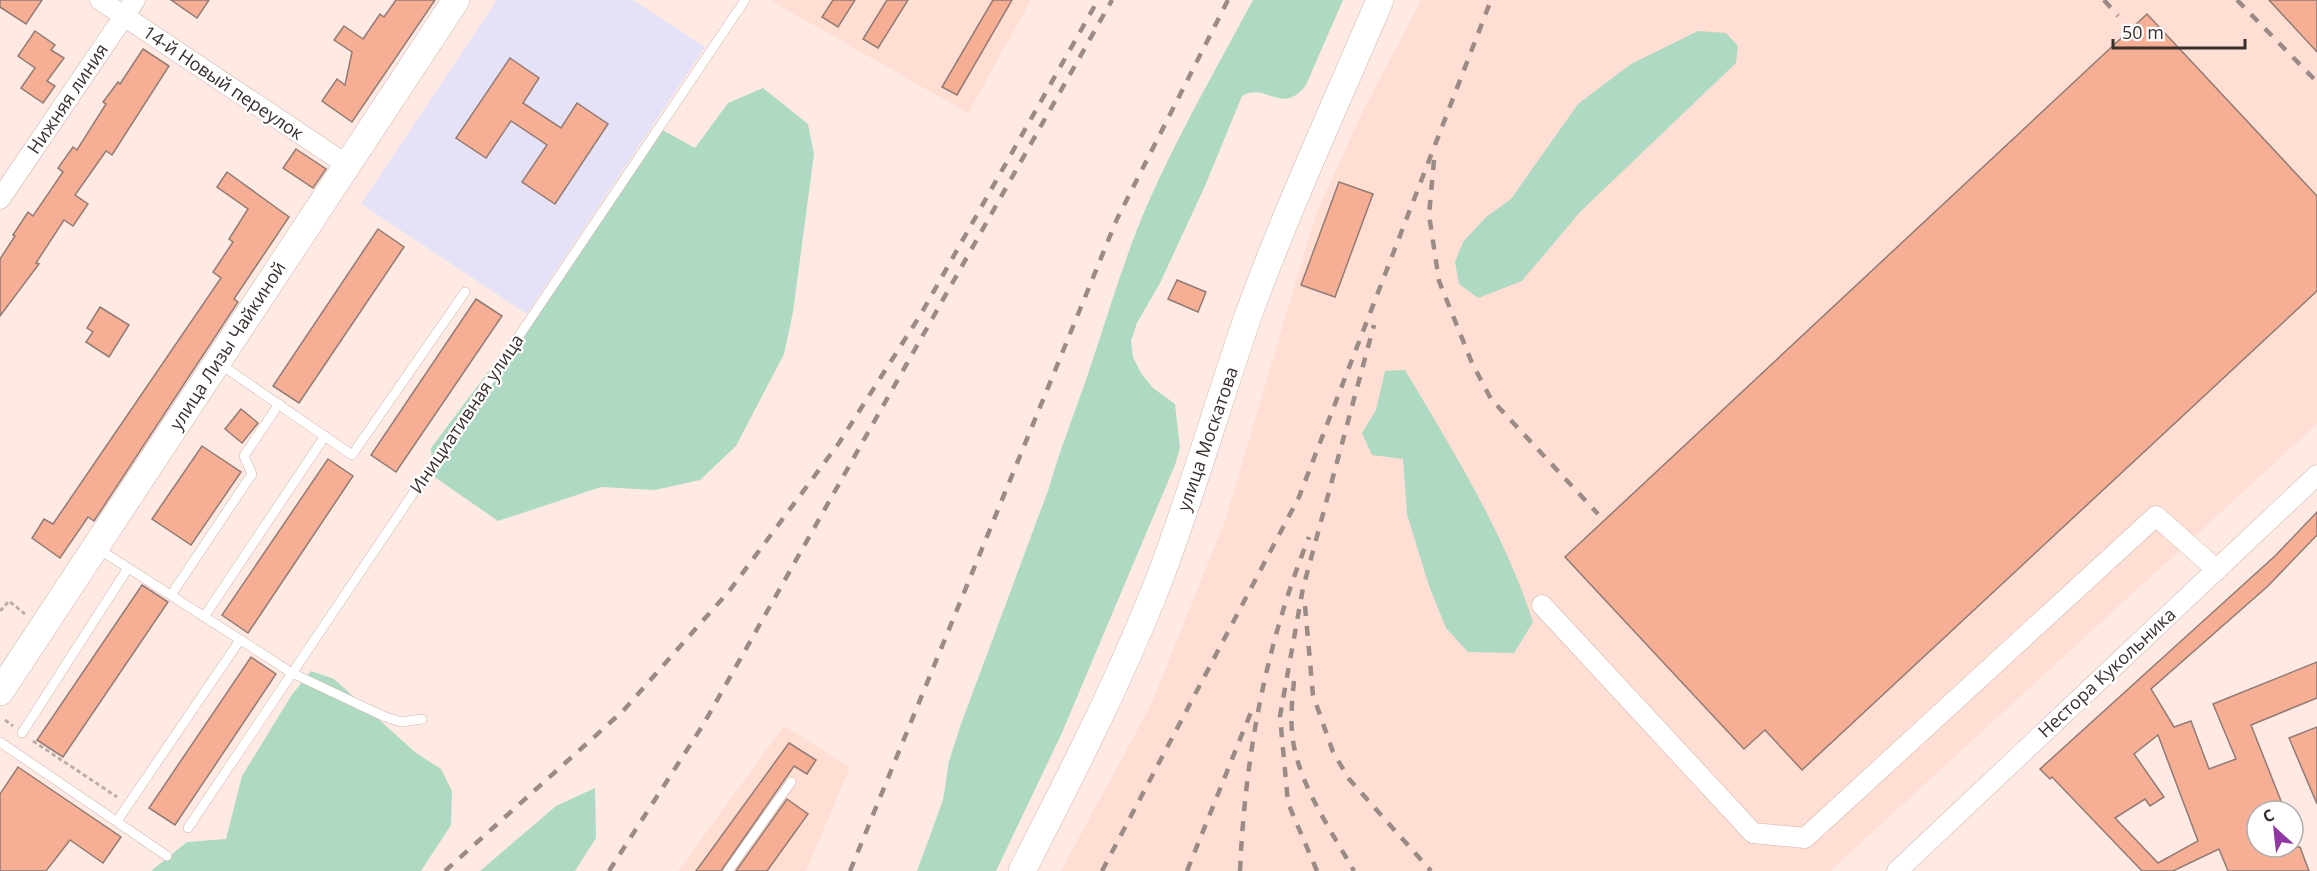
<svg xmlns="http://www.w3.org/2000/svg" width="2317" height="871" font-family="'Open Sans',sans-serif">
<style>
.built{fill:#ffded3}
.education{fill:#e5e2f8}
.green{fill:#aedac3}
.building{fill:#f6ae95;stroke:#917b74;stroke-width:1.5;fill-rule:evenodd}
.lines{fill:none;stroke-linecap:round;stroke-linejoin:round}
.service-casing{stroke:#cdb6ad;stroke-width:10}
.minor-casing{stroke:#cdb6ad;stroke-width:21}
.secondary-casing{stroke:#cdb6ad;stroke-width:28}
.path{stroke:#beada7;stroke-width:3;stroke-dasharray:4.5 3;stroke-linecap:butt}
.service{stroke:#fff;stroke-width:9}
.minor{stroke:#fff;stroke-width:20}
.secondary{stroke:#fff;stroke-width:27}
.rail{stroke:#9a8b86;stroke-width:4.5;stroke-dasharray:10 10;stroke-linecap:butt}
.labels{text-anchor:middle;stroke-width:4.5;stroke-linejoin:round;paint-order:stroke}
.street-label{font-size:18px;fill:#392f2c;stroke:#fff}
</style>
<rect width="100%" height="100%" fill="#feeae3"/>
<g class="built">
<path d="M 770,0 L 1031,0 L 968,113 Z"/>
<path d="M 1421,0 L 2317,0 L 2317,424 L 1830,871 L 1061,871 L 1152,703 L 1225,521 L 1316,214 L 1361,115 Z"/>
<path d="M 784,726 L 850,767 L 806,871 L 678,871 Z"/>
</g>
<path class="education" d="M 497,0 L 633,0 L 705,47 L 527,314 L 361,204 Z"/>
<g class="green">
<path d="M 1253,0 L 1343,0 L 1306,85 C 1282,117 1266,81 1242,96 L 1205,186 L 1160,283 L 1137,323 L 1131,341 L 1133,357 L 1141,373 L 1153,388 L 1175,404 L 1180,448 L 1175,465 L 1061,735 L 996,871 L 917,871 L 943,800 L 949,761 L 961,724 L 1049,488 C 1060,448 1076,410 1089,371 C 1108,315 1124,258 1148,203 C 1179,133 1217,67 1253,0 Z"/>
<path d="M 1698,31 L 1726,33 L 1738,46 L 1736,63 L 1580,212 L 1522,281 L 1478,298 L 1459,284 L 1455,262 L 1463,242 L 1486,217 L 1511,199 L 1578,104 L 1631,64 Z"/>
<path d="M 763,88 L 808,124 L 814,154 L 793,312 L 784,354 L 736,446 L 700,480 L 655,490 L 601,487 L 498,521 L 433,476 L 431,448 L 557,280 L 659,128 L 695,148 L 728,103 Z"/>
<path d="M 1405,370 C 1453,451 1504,532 1533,622 L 1514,653 L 1468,652 L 1446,628 L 1429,586 L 1407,514 L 1403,459 L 1372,455 L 1362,433 L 1376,410 L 1385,371 Z"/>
<path d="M 311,671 L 334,679 L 416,753 L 441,769 L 452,791 L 451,825 L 421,871 L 151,871 L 187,842 L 226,839 L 242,776 L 291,696 Z"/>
<path d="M 595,788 L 596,838 L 575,871 L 480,871 L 556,806 Z"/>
</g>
<g class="building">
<path d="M 0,0 L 42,0 L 26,24 L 0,7 Z"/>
<path d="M 171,0 L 209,0 L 197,18 Z"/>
<path d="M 396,0 L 435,0 L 352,122 L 322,101 L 337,79 L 345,85 L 352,52 L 334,40 L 344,26 L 363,39 L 380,14 L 384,17 Z"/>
<path d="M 833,0 L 855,0 L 838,27 L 822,17 Z"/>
<path d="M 887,0 L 908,0 L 878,48 L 863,39 Z"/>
<path d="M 993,0 L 1012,0 L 957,95 L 942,87 Z"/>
<path d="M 2269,0 L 2317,0 L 2317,52 Z"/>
<path d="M 2147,14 L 2317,196 L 2317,291 L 1802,770 L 1765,730 L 1744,749 L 1565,557 Z"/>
<path d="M 35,31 L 55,45 L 51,50 L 64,58 L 47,81 L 55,86 L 43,103 L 21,88 L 35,68 L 18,56 Z"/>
<path d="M 143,49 L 169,66 L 112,155 L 106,151 L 75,195 L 88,204 L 73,226 L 64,220 L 36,263 L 39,264 L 0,316 L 0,259 L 15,236 L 13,235 L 28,212 L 33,216 L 63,172 L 58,168 L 73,147 L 77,150 L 106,104 L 103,102 L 118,82 L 120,84 Z"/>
<path d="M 510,58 L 539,78 L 523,103 L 561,128 L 577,103 L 608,124 L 555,204 L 522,182 L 547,145 L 511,121 L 486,158 L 456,138 Z"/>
<path d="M 296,149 L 326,169 L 313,188 L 283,168 Z"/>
<path d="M 227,172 L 289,217 L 234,299 L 238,302 L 94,521 L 88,517 L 60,558 L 32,538 L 44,519 L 53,524 L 221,278 L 213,272 L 233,242 L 229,239 L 248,209 L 217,187 Z"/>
<path d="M 1339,182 L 1373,194 L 1335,297 L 1301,285 Z"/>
<path d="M 378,229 L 404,247 L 299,403 L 273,386 Z"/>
<path d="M 1177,280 L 1206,292 L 1198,312 L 1168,299 Z"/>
<path d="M 476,299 L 502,316 L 396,472 L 371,455 Z"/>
<path d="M 100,307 L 129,325 L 109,357 L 86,342 L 93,332 L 87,328 Z"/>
<path d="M 241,409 L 258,423 L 242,443 L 225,429 Z"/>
<path d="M 202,446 L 241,472 L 191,545 L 152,519 Z"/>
<path d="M 328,459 L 353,476 L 248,633 L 222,615 Z"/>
<path d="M 2317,512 L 2317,535 L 2268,586 L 2151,689 L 2174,727 L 2191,721 L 2209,769 L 2236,759 L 2213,704 L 2317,662 L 2317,698 L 2251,725 L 2285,811 L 2257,811 L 2257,847 L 2300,847 L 2309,871 L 2228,871 L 2219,849 L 2173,871 L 2142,871 L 2052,777 L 2050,779 L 2040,769 L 2276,555 ZM 2158,735 L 2198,841 L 2158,863 L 2115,818 L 2145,799 L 2150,806 L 2164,797 L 2134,754 Z"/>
<path d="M 142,585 L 168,602 L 63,757 L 37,740 Z"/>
<path d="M 251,657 L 276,674 L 175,825 L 149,808 Z"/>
<path d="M 2317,727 L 2317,804 L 2289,738 Z"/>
<path d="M 789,743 L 816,760 L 807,774 L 794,766 L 721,871 L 696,871 Z"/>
<path d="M 18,767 L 121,837 L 103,863 L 70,840 L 46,871 L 0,871 L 0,794 Z"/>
<path d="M 787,799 L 808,814 L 767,871 L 736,871 Z"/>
</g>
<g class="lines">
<g class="service-casing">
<g id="service">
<path d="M 220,364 L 352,455 L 465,292"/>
<path d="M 97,548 L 292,673 L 383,716 L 401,722 L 422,719"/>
<path d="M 171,595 L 252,474 L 244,456 L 279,404"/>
<path d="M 204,617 L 325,436"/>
<path d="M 22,733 L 128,568"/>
<path d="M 0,742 L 167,856"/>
<path d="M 117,821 L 240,640"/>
<path d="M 188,828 L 745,0"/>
<path d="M 728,871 L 791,782"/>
</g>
</g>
<g class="minor-casing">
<g id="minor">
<path d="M 100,0 L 347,165"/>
<path d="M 0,199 L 135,0"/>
<path d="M 1542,605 L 1753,833 L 1805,838 L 2156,516 L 2217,570"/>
<path d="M 1897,871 L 2317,475"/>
</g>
</g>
<g class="secondary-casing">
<g id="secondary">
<path d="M 0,692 L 456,0"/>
<path d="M 1022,871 C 1071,775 1120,680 1159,580 C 1192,494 1217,406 1247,319 C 1286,211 1335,106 1380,0"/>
</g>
</g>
<g class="path">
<path d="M 0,611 L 9,601 L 25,614"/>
<path d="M 5,720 L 13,726"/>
<path d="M 33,741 L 117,797"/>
</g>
<use href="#service" class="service"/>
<use href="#minor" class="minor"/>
<use href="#secondary" class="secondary"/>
<g class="rail">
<path d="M 2104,0 L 2118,16"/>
<path d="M 2237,0 L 2317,82"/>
<path d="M 1434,160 L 1429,215 L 1439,281 L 1472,363 L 1491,399 L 1598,514"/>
<path d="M 1305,606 L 1313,695 L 1333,752 L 1349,779 L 1431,871"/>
<path d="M 1294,681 C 1292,701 1290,721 1293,741 C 1300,786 1332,832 1354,871"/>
<path d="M 445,871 L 623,711 L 730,590 L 839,443 L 921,314 L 1098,0"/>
<path d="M 609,871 L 703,725 L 1112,0"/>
<path d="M 850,871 L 1117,219 L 1228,0"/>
<path d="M 1102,871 L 1299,497 L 1491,0"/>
<path d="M 1187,871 L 1253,707"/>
<path d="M 1240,871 C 1245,755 1266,644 1309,537"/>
<path d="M 1317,871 L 1288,803 L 1280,716 L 1303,588 L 1374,325"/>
</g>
</g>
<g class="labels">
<g class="street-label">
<text transform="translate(223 83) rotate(34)" y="6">14-й Новый переулок</text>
<text transform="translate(68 99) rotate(-56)" y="6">Нижняя линия</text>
<text transform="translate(228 346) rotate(-57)" y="6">улица Лизы Чайкиной</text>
<text transform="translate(467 414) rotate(-56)" y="6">Инициативная улица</text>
<text transform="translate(1208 439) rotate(-71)" y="6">улица Москатова</text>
<text transform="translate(2107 673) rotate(-43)" y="6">Нестора Кукольника</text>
</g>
</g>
<g transform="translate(2275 829) rotate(333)"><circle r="28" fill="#ffffff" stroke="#b0acab" stroke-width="1.5"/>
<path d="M0-4.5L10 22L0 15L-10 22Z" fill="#9137a2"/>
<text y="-9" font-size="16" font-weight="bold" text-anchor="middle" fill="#392f2c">С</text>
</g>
<path d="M2113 39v9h132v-9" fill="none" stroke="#392f2c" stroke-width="3"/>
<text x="2122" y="39" font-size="18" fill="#392f2c" stroke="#ffffff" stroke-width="4.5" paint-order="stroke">50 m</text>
</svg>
